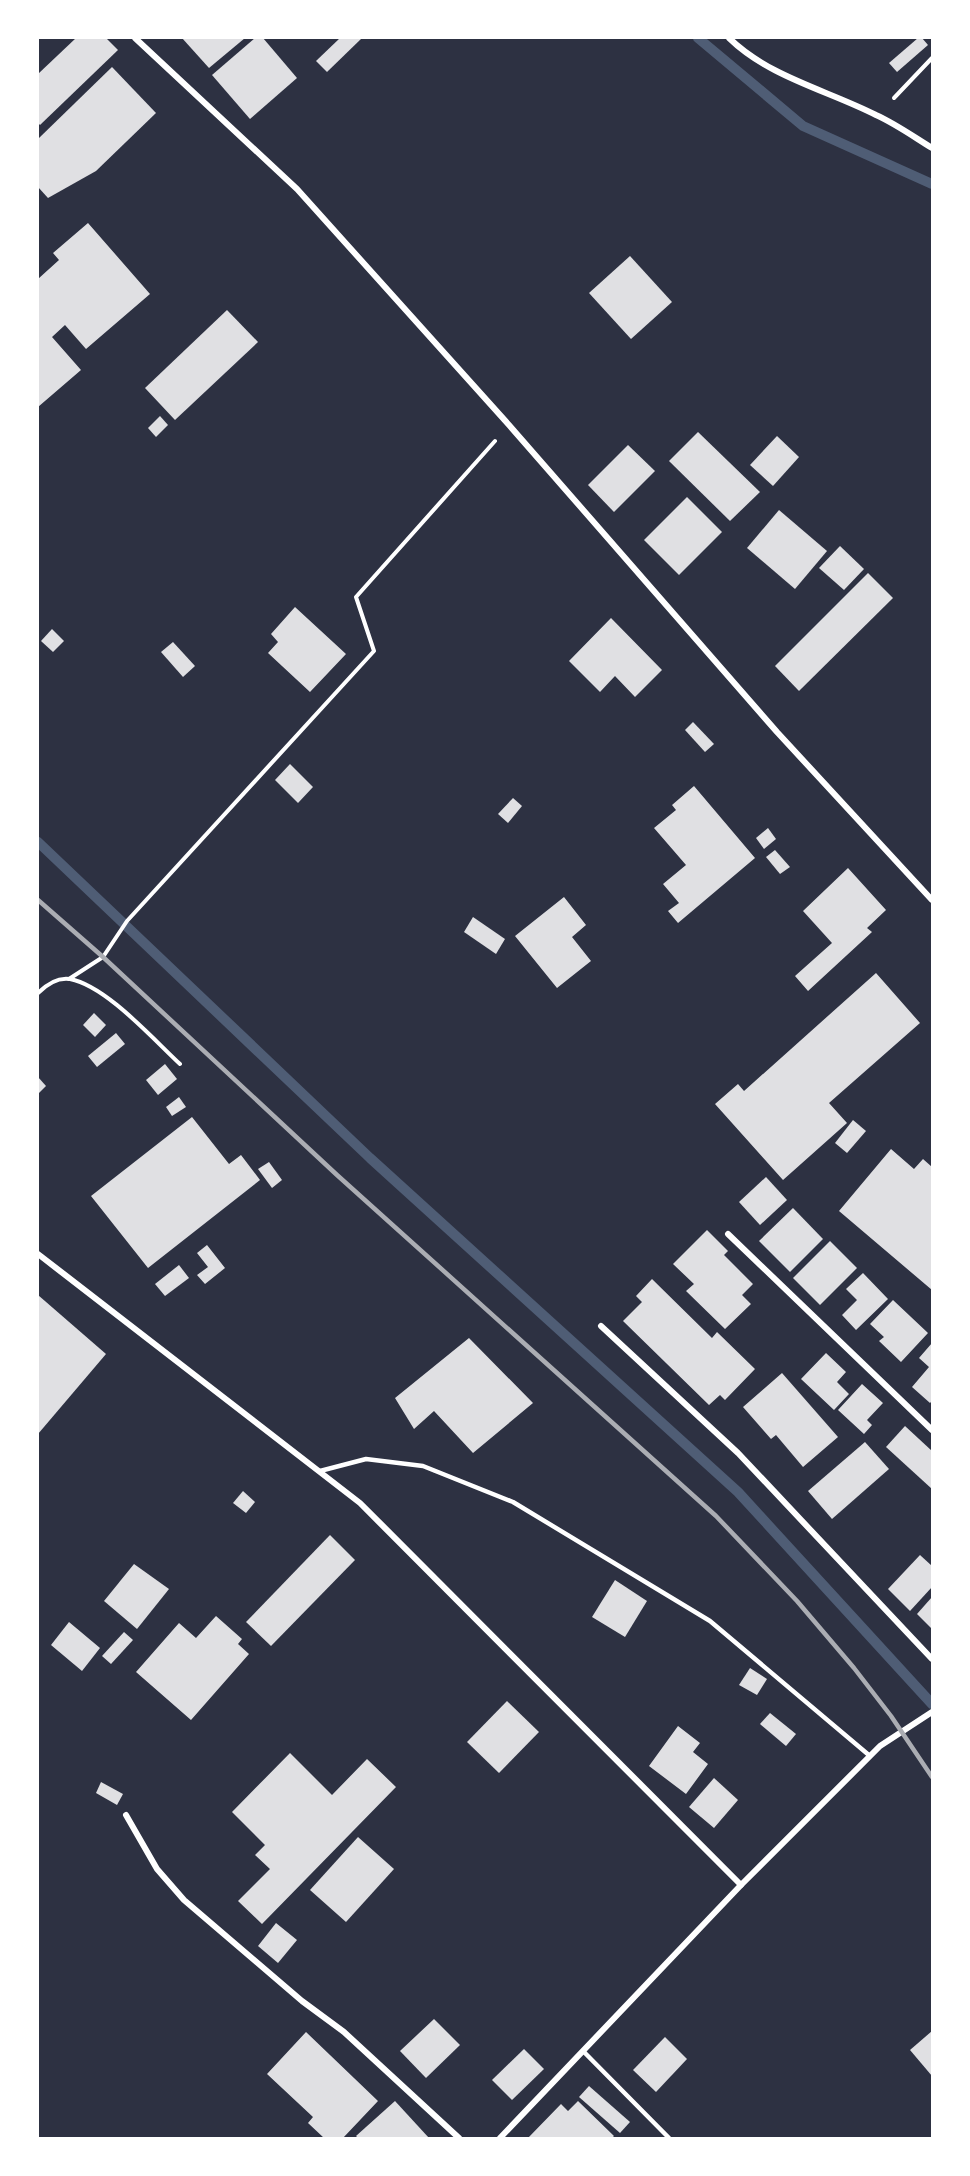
<svg xmlns="http://www.w3.org/2000/svg" width="970" height="2176" font-family="'Work Sans',sans-serif">
<style>
.lines{fill:none;stroke-linecap:round;stroke-linejoin:round}
.stream{stroke:#4f5d75;stroke-width:10}
.building{fill:#e0e0e3}
.path{stroke:#fff;stroke-width:4}
.service{stroke:#fff;stroke-width:4.5}
.minor{stroke:#fff;stroke-width:6}
.rail{stroke:#abadb3;stroke-width:4.5}
</style>
<rect width="100%" height="100%" fill="#2d3142"/>
<g class="lines">
<g class="stream">
<path d="M 698,38 L 803,126 L 932,184"/>
<path d="M 38,842 L 370,1158 L 738,1492 L 932,1704"/>
</g>
</g>
<g class="building">
<path d="M 76,38 L 106,38 L 118,50 L 40,125 L 38,123 L 38,74 Z"/>
<path d="M 182,38 L 245,38 L 209,68 Z"/>
<path d="M 255,38 L 263,38 L 297,78 L 250,119 L 212,75 Z"/>
<path d="M 340,38 L 362,38 L 327,72 L 316,61 Z"/>
<path d="M 918,38 L 922,38 L 928,45 L 897,72 L 889,63 Z"/>
<path d="M 112,67 L 156,113 L 96,171 L 48,198 L 38,187 L 38,139 Z"/>
<path d="M 88,223 L 150,294 L 86,349 L 65,325 L 52,337 L 81,370 L 38,407 L 38,279 L 59,260 L 53,253 Z"/>
<path d="M 630,256 L 672,302 L 631,339 L 589,293 Z"/>
<path d="M 227,310 L 258,342 L 175,420 L 145,388 Z"/>
<path d="M 160,416 L 168,425 L 156,437 L 148,428 Z"/>
<path d="M 698,432 L 760,492 L 730,521 L 669,461 Z"/>
<path d="M 777,436 L 799,457 L 773,486 L 750,465 Z"/>
<path d="M 628,445 L 655,471 L 614,512 L 588,485 Z"/>
<path d="M 687,497 L 722,532 L 679,575 L 644,540 Z"/>
<path d="M 779,510 L 827,551 L 795,589 L 747,548 Z"/>
<path d="M 840,546 L 864,569 L 844,590 L 819,568 Z"/>
<path d="M 868,573 L 893,598 L 799,691 L 775,666 Z"/>
<path d="M 295,607 L 346,654 L 310,692 L 268,653 L 278,642 L 271,634 Z"/>
<path d="M 611,618 L 662,670 L 635,697 L 615,676 L 600,692 L 569,661 Z"/>
<path d="M 52,629 L 64,641 L 53,652 L 41,641 Z"/>
<path d="M 173,642 L 195,666 L 183,677 L 161,652 Z"/>
<path d="M 693,722 L 714,744 L 705,752 L 685,730 Z"/>
<path d="M 290,764 L 313,787 L 298,803 L 275,780 Z"/>
<path d="M 694,786 L 755,858 L 678,923 L 668,911 L 679,903 L 663,884 L 686,865 L 654,828 L 676,810 L 672,805 Z"/>
<path d="M 513,798 L 522,806 L 508,823 L 498,814 Z"/>
<path d="M 768,828 L 776,839 L 764,849 L 756,838 Z"/>
<path d="M 775,850 L 790,867 L 780,874 L 766,857 Z"/>
<path d="M 848,868 L 886,910 L 867,928 L 872,932 L 808,991 L 795,976 L 832,943 L 803,911 Z"/>
<path d="M 564,897 L 586,925 L 572,937 L 591,961 L 557,988 L 515,936 Z"/>
<path d="M 473,917 L 505,939 L 496,954 L 464,932 Z"/>
<path d="M 876,973 L 920,1023 L 829,1103 L 847,1123 L 783,1180 L 715,1104 L 738,1084 L 744,1091 Z"/>
<path d="M 94,1013 L 106,1025 L 95,1037 L 83,1025 Z"/>
<path d="M 116,1033 L 125,1044 L 97,1067 L 88,1056 Z"/>
<path d="M 165,1064 L 177,1079 L 158,1095 L 146,1080 Z"/>
<path d="M 38,1077 L 46,1086 L 38,1094 Z"/>
<path d="M 179,1097 L 186,1107 L 172,1116 L 166,1107 Z"/>
<path d="M 192,1117 L 229,1164 L 241,1155 L 260,1180 L 148,1268 L 91,1196 Z"/>
<path d="M 853,1120 L 866,1131 L 847,1153 L 835,1143 Z"/>
<path d="M 891,1149 L 914,1169 L 923,1159 L 932,1167 L 932,1290 L 839,1211 Z"/>
<path d="M 269,1162 L 282,1180 L 272,1188 L 258,1169 Z"/>
<path d="M 766,1177 L 787,1200 L 760,1225 L 739,1202 Z"/>
<path d="M 793,1208 L 823,1239 L 790,1272 L 759,1241 Z"/>
<path d="M 707,1230 L 728,1251 L 724,1255 L 753,1284 L 742,1295 L 751,1304 L 725,1329 L 686,1291 L 694,1284 L 673,1264 Z"/>
<path d="M 830,1241 L 857,1268 L 820,1305 L 793,1278 Z"/>
<path d="M 207,1245 L 225,1268 L 205,1284 L 197,1275 L 208,1267 L 197,1253 Z"/>
<path d="M 179,1265 L 189,1278 L 165,1296 L 155,1284 Z"/>
<path d="M 863,1273 L 888,1299 L 856,1330 L 842,1315 L 857,1300 L 846,1289 Z"/>
<path d="M 652,1279 L 712,1338 L 717,1332 L 755,1369 L 725,1400 L 720,1395 L 709,1405 L 623,1321 L 642,1302 L 636,1296 Z"/>
<path d="M 38,1295 L 106,1354 L 38,1434 Z"/>
<path d="M 893,1300 L 928,1333 L 901,1362 L 879,1341 L 884,1337 L 870,1324 Z"/>
<path d="M 469,1338 L 533,1403 L 473,1453 L 434,1411 L 414,1429 L 395,1398 Z"/>
<path d="M 932,1343 L 932,1401 L 930,1403 L 912,1387 L 929,1367 L 919,1358 Z"/>
<path d="M 826,1353 L 846,1372 L 837,1382 L 849,1394 L 834,1410 L 801,1379 Z"/>
<path d="M 782,1373 L 838,1437 L 803,1467 L 776,1435 L 771,1439 L 743,1407 Z"/>
<path d="M 862,1384 L 883,1403 L 867,1420 L 872,1425 L 864,1434 L 838,1410 Z"/>
<path d="M 905,1426 L 932,1451 L 932,1489 L 886,1447 Z"/>
<path d="M 865,1442 L 889,1469 L 832,1519 L 808,1491 Z"/>
<path d="M 243,1491 L 255,1502 L 246,1513 L 233,1503 Z"/>
<path d="M 330,1535 L 355,1560 L 271,1646 L 246,1622 Z"/>
<path d="M 920,1555 L 932,1566 L 932,1587 L 910,1611 L 888,1589 Z"/>
<path d="M 134,1564 L 169,1589 L 137,1629 L 104,1601 Z"/>
<path d="M 615,1580 L 647,1601 L 625,1637 L 592,1617 Z"/>
<path d="M 932,1597 L 932,1629 L 917,1614 Z"/>
<path d="M 216,1616 L 242,1639 L 238,1644 L 249,1654 L 191,1720 L 136,1672 L 179,1623 L 196,1638 Z"/>
<path d="M 69,1622 L 100,1648 L 82,1671 L 51,1645 Z"/>
<path d="M 124,1632 L 133,1640 L 111,1664 L 102,1656 Z"/>
<path d="M 750,1668 L 767,1679 L 757,1695 L 739,1685 Z"/>
<path d="M 507,1701 L 539,1732 L 499,1773 L 467,1742 Z"/>
<path d="M 770,1713 L 796,1734 L 786,1746 L 760,1724 Z"/>
<path d="M 678,1726 L 700,1743 L 693,1752 L 708,1764 L 686,1794 L 649,1766 Z"/>
<path d="M 290,1753 L 332,1795 L 367,1759 L 396,1787 L 262,1924 L 238,1901 L 270,1869 L 255,1855 L 265,1845 L 232,1812 Z"/>
<path d="M 714,1778 L 738,1800 L 714,1828 L 689,1807 Z"/>
<path d="M 101,1782 L 123,1794 L 117,1805 L 96,1793 Z"/>
<path d="M 358,1837 L 394,1869 L 346,1922 L 310,1890 Z"/>
<path d="M 276,1923 L 297,1940 L 278,1963 L 258,1946 Z"/>
<path d="M 434,2019 L 460,2045 L 426,2078 L 400,2051 Z"/>
<path d="M 932,2031 L 932,2076 L 910,2050 Z"/>
<path d="M 306,2032 L 378,2101 L 343,2138 L 324,2138 L 308,2123 L 313,2117 L 267,2074 Z"/>
<path d="M 665,2037 L 687,2059 L 656,2092 L 633,2070 Z"/>
<path d="M 524,2049 L 544,2069 L 512,2100 L 492,2080 Z"/>
<path d="M 589,2086 L 630,2122 L 620,2133 L 579,2097 Z"/>
<path d="M 395,2101 L 429,2138 L 358,2138 L 356,2136 Z"/>
<path d="M 578,2101 L 614,2136 L 612,2138 L 528,2138 L 561,2104 L 568,2111 Z"/>
</g>
<g class="lines">
<g class="path">
<path d="M 894,98 L 932,58"/>
<path d="M 69,979 L 103,957 L 127,921 L 374,651 L 356,597 L 495,441"/>
<path d="M 38,993 C 47,984 57,977 70,979 C 106,986 152,1038 180,1064"/>
</g>
<g class="service">
<path d="M 320,1471 L 366,1459 L 423,1466 L 513,1502 L 710,1621 L 870,1756"/>
<path d="M 583,2051 L 669,2138"/>
</g>
<g class="minor">
<path d="M 135,38 L 297,189 L 509,425 L 777,732 L 932,900"/>
<path d="M 729,38 C 769,77 827,90 876,115 C 896,124 914,137 932,148"/>
<path d="M 728,1234 L 932,1430"/>
<path d="M 38,1254 L 360,1503 L 741,1885"/>
<path d="M 601,1326 L 738,1453 L 932,1659"/>
<path d="M 126,1815 L 157,1869 L 184,1900 L 302,2001 L 344,2032 L 459,2138"/>
<path d="M 500,2138 L 741,1885 L 880,1746 L 932,1712"/>
</g>
<path class="rail" d="M 38,900 L 103,957 L 337,1175 L 716,1516 L 797,1601 L 854,1668 L 891,1716 L 932,1777"/>
</g>
<rect width="970" height="2176" fill="none" stroke="#ffffff" stroke-width="78"/>
</svg>
